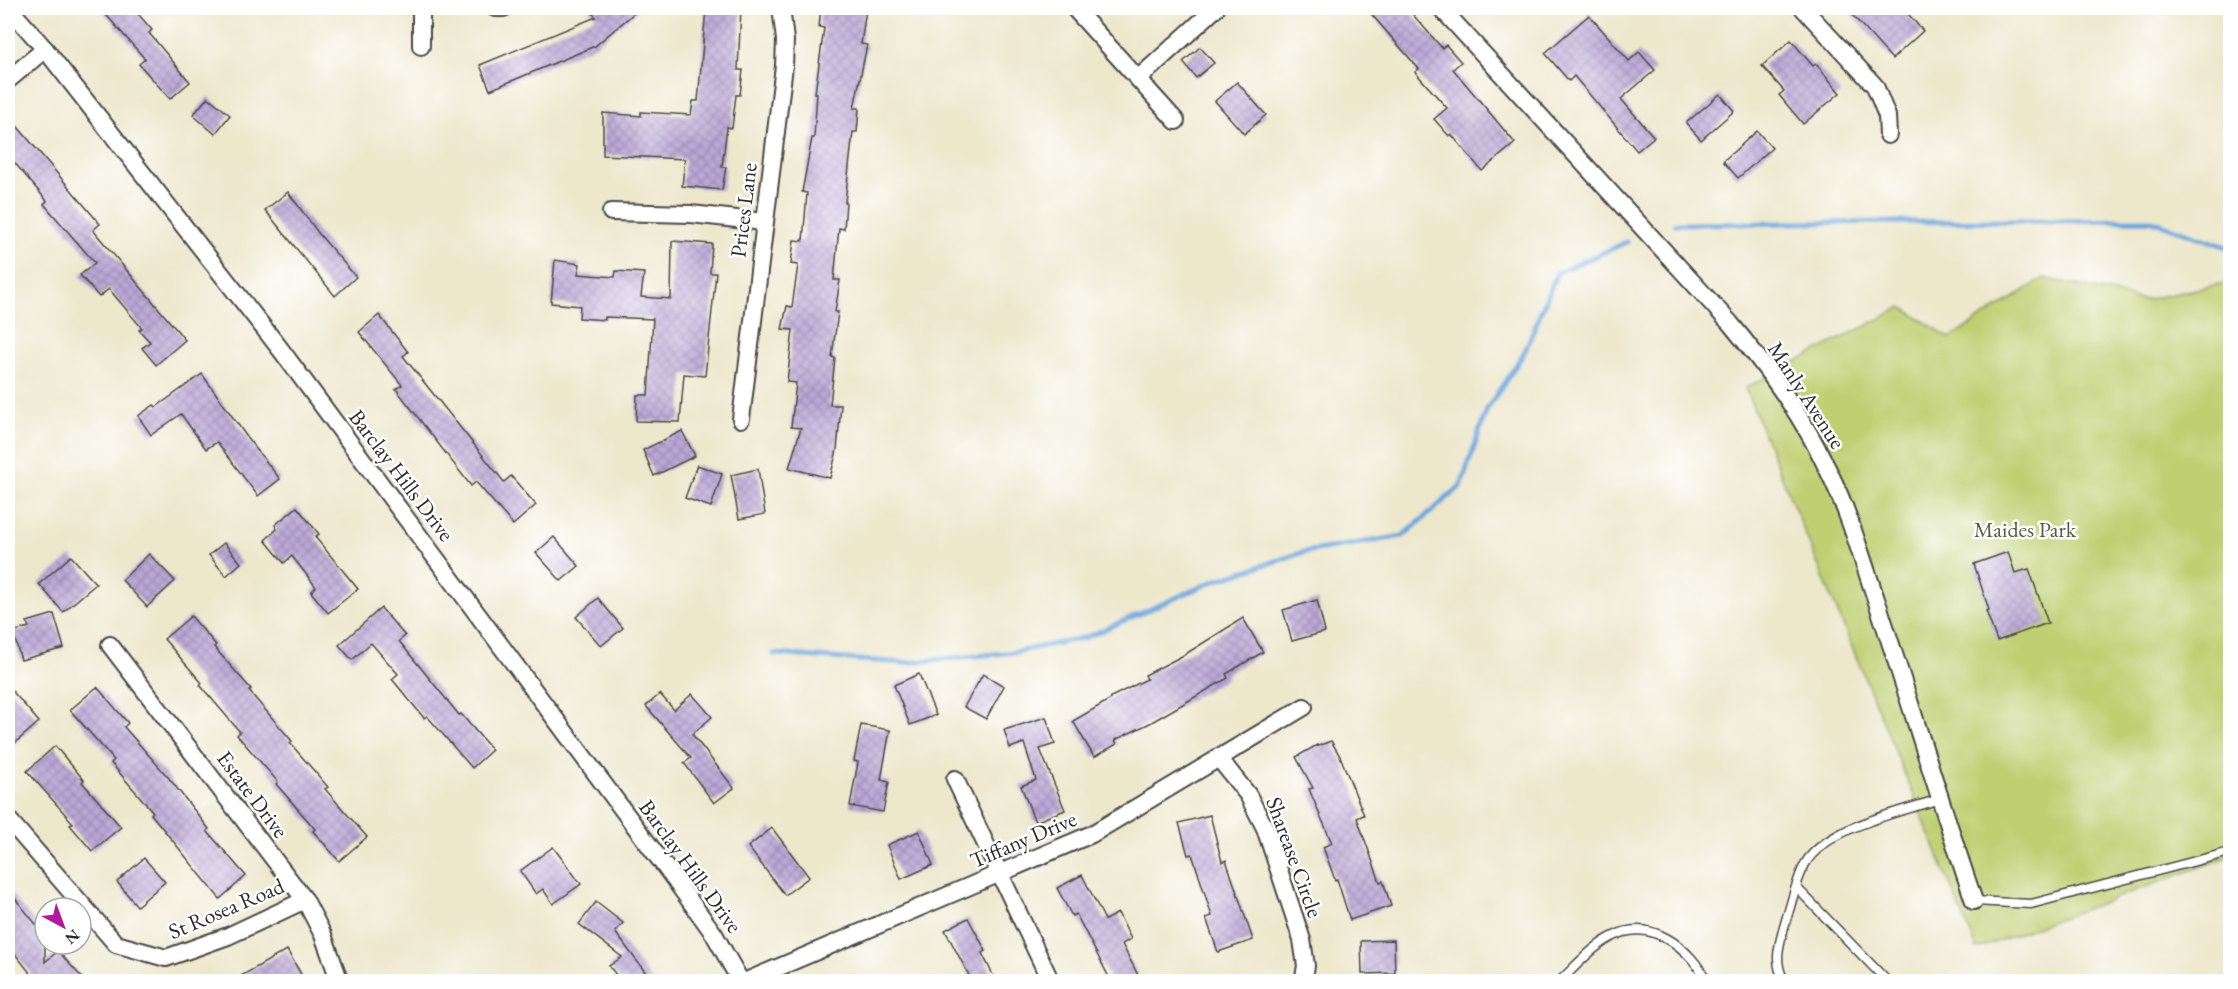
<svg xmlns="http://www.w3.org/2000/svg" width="2238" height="989" font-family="'EB Garamond',serif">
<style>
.park{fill:#bfcf71;stroke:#757d4e;stroke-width:1.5}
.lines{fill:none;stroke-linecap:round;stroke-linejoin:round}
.stream{stroke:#6ba5db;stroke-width:5}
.building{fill:url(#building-cross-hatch)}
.service-casing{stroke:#484743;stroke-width:11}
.minor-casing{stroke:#484743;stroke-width:20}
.service{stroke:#fff;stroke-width:8}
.minor{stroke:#fff;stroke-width:16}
.labels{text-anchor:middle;stroke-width:5;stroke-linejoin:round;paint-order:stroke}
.street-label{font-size:22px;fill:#2b2b2b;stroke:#fff}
.park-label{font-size:22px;fill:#575c40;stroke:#fff}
</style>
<defs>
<pattern id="building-cross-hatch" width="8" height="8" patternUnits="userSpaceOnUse" patternTransform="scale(1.5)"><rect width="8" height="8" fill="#bca8d7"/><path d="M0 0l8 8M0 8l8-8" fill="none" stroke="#9989af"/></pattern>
</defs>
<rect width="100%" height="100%" fill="#fff"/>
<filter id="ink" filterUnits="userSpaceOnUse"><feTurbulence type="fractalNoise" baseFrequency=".0167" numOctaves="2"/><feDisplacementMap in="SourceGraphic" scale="12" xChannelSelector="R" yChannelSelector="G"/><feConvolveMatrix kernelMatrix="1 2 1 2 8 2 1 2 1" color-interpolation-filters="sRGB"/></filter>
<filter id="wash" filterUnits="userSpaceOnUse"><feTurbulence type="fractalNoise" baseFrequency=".008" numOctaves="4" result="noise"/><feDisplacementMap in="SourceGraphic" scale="24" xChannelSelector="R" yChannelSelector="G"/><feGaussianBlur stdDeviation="1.35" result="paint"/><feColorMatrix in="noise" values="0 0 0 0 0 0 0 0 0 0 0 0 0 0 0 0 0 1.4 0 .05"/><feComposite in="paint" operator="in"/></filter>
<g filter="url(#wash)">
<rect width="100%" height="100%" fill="#ede7cc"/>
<path class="park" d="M 2044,278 L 2144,300 L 2230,282 L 2230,856 L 1977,949 L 1745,388 L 1902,307 L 1950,338 Z"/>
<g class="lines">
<g class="stream">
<path d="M 1675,224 L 2149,220 L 2230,248"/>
<path d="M 774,654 L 904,663 L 1016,652 L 1087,637 L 1214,581 L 1304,552 L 1403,536 L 1461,486 L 1487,409 L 1524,353 L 1557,273 L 1627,242"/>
</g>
</g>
<g id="blocks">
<g class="building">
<path d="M 100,8 L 133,8 L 152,30 L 149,33 L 190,82 L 170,99 L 139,64 L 145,59 Z"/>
<path d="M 588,8 L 640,8 L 595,46 L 490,90 L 480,65 L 596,17 Z"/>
<path d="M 706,8 L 741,8 L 738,70 L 743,70 L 740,95 L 736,95 L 732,128 L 727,127 L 722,167 L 726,167 L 722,190 L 682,186 L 685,159 L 603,155 L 603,113 L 641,116 L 641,112 L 691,115 L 693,101 L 698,101 Z"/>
<path d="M 821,8 L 866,9 L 861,44 L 867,45 L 854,108 L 859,108 L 857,132 L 853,132 L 845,202 L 846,202 L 844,229 L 839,228 L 834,280 L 840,280 L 835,312 L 838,312 L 832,357 L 835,358 L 830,405 L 841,405 L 837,450 L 830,478 L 789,468 L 801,428 L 791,427 L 796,383 L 787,382 L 793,330 L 782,329 L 787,306 L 792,307 L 798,265 L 791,264 L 794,240 L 803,241 L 807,193 L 802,192 L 812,138 L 814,138 L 817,93 L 815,93 L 824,28 L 819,27 Z"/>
<path d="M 1366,8 L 1407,8 L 1442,48 L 1446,45 L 1461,62 L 1453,69 L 1515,143 L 1482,171 L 1451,134 L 1449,136 L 1434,119 L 1447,108 L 1415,72 L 1419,69 Z"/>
<path d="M 1846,8 L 1903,8 L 1923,31 L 1892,59 Z"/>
<path d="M 1589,15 L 1629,61 L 1639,52 L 1655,70 L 1621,99 L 1654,137 L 1637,151 L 1574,76 L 1569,81 L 1545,53 Z"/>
<path d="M 1791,40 L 1813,66 L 1816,64 L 1840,93 L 1803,124 L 1779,95 L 1784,91 L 1762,66 Z"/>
<path d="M 1200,47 L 1214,63 L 1196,78 L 1183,62 Z"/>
<path d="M 1237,82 L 1266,115 L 1244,134 L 1215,101 Z"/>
<path d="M 1720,94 L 1734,111 L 1701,140 L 1686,123 Z"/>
<path d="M 208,97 L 230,115 L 215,134 L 193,115 Z"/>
<path d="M 17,126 L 100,224 L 93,230 L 185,340 L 156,365 L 142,348 L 150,342 L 139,330 L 142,328 L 109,289 L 99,297 L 80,275 L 95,263 L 44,204 L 47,201 L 8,155 L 8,134 Z"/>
<path d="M 1757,131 L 1772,148 L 1738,178 L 1723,161 Z"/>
<path d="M 288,192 L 319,234 L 356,277 L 335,296 L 265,210 Z"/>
<path d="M 672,241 L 712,244 L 710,273 L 716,273 L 705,376 L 684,374 L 680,422 L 636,421 L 637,395 L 648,395 L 653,319 L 605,317 L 605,320 L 579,318 L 580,306 L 551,303 L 555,260 L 580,264 L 578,274 L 615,277 L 616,271 L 644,273 L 641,297 L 671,299 Z"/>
<path d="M 379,315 L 408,352 L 403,356 L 504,482 L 511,476 L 536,505 L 513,525 L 476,482 L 471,486 L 396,389 L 402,385 L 359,332 Z"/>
<path d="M 202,374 L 249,440 L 280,479 L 258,496 L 217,442 L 206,449 L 181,414 L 151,435 L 138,416 L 154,405 L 156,407 Z"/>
<path d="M 682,431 L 695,456 L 654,476 L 643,450 Z"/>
<path d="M 697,465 L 722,474 L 711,507 L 685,498 Z"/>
<path d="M 758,469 L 765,514 L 739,519 L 731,475 Z"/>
<path d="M 297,507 L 319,534 L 315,537 L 358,589 L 328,613 L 311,592 L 316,587 L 292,556 L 284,563 L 265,540 L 277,529 L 275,525 Z"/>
<path d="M 554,537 L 579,566 L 561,581 L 536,553 Z"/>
<path d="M 224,543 L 241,563 L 226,576 L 209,555 Z"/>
<path d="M 2008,552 L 2015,573 L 2029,569 L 2048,623 L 1997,641 L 1986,611 L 1989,610 L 1974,564 Z"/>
<path d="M 149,554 L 175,581 L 147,607 L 122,580 Z"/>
<path d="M 71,556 L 96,584 L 63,612 L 39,584 Z"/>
<path d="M 598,598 L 623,628 L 601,646 L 576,617 Z"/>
<path d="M 1317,600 L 1325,632 L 1292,641 L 1283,610 Z"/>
<path d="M 381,608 L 405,636 L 399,641 L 459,715 L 461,714 L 492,750 L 472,768 L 427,716 L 424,718 L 392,679 L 398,674 L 371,643 L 352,660 L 339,645 Z"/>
<path d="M 54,614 L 64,648 L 21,660 L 13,632 L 29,627 L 27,622 Z"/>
<path d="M 191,616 L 216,645 L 214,647 L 251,689 L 249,691 L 292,741 L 290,743 L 328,787 L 325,789 L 367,837 L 339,861 L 313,831 L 315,829 L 276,784 L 278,782 L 237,735 L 240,732 L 200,685 L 202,683 L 164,639 Z"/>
<path d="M 1243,618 L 1263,652 L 1226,674 L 1228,678 L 1150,723 L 1115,740 L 1117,744 L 1094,757 L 1073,721 L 1111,699 L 1111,697 L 1147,679 L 1145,675 L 1184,655 Z"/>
<path d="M 919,674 L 936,715 L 910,725 L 894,685 Z"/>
<path d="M 983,674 L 1004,686 L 986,719 L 964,707 Z"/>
<path d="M 8,686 L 39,722 L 8,749 Z"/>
<path d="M 97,687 L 128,723 L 124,727 L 168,777 L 209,829 L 207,831 L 246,876 L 220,899 L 151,814 L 153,812 L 111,763 L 114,760 L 70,710 Z"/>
<path d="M 660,694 L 674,710 L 692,694 L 712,717 L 692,734 L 734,788 L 714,803 L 684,763 L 691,758 L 646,706 Z"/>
<path d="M 1046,717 L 1055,744 L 1040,749 L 1065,810 L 1035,822 L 1021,786 L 1036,780 L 1024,743 L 1010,748 L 1004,730 Z"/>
<path d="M 861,725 L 890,730 L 881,780 L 889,782 L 883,812 L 850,806 L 858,762 L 854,761 Z"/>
<path d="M 1331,741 L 1340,756 L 1364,815 L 1357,818 L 1380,882 L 1383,881 L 1391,906 L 1350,920 L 1337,879 L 1335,880 L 1323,847 L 1332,843 L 1309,789 L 1313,788 L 1296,757 L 1317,745 L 1318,746 Z"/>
<path d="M 55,746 L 84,780 L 82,782 L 121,827 L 92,851 L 70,825 L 73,823 L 27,771 Z"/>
<path d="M 1210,815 L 1222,862 L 1226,860 L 1253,940 L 1218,952 L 1206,918 L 1212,916 L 1192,854 L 1188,855 L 1179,823 Z"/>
<path d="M 772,828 L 809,877 L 785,895 L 748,847 Z"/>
<path d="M 919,831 L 933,865 L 901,879 L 887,845 Z"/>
<path d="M 553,847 L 581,884 L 553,904 L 543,889 L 536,894 L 520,871 Z"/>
<path d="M 144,858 L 165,882 L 137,906 L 117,882 Z"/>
<path d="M 1082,875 L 1105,920 L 1118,913 L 1131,939 L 1122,944 L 1141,981 L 1111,981 L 1076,914 L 1072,916 L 1057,888 Z"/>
<path d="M 8,890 L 45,935 L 45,962 L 58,951 L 85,981 L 22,981 L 31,974 L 8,945 Z"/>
<path d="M 596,902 L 623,923 L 615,932 L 652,981 L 621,981 L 609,966 L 622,957 L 579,924 Z"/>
<path d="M 968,918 L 986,951 L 982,953 L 996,981 L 972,981 L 945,930 Z"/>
<path d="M 1394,940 L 1395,973 L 1362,974 L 1361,941 Z"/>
<path d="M 287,950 L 305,981 L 232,981 Z"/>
</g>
</g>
</g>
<g filter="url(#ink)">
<use href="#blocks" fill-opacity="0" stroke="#484743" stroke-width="1.5"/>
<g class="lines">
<g class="service-casing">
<g id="service">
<path d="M 1796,887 L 1888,982"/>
<path d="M 1974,901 L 2031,904 L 2230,852"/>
<path d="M 1559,982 C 1576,966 1592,947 1612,937 C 1650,916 1691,948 1707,982"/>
<path d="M 1785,982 C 1772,961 1780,942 1786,920 C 1792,902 1796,881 1805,864 C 1826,827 1901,812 1939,799"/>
</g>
</g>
<g class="minor-casing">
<g id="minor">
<path d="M 9,8 L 45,49 L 281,350 L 672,876 L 714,934 L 741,982"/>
<path d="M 421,8 L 421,46"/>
<path d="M 495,8 L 504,8"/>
<path d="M 1074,8 L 1176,121"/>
<path d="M 1441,8 L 1730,323 C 1769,370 1804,418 1830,474 C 1850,515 1862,559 1877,602 C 1910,701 1940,802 1974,901"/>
<path d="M 1803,8 L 1875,86 L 1887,116 L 1888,135"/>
<path d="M 1139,78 L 1216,8"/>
<path d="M 8,80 L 45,49"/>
<path d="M 611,212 L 691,214 L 764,222"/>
<path d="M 741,419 L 784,66 L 785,40 L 781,8"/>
<path d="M 110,645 L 305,900 L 323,935 L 340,982"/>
<path d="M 1218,757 L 1248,795 L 1265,828 L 1302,940 L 1306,966 L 1303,982"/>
<path d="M 955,779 L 1051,982"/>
<path d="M 8,819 L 116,944 L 166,958 L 228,936 L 305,900"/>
<path d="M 744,982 L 1092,834 L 1304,707"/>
</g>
</g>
<use href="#service" class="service"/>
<use href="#minor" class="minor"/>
</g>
</g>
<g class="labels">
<g class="street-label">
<text transform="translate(743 210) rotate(-83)" y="8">Prices Lane</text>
<text transform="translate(1807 395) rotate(57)" y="8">Manly Avenue</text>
<text transform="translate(402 475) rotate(53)" y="8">Barclay Hills Drive</text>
<text transform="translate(253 794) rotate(53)" y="8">Estate Drive</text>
<text transform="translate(1023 839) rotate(-23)" y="8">Tiffany Drive</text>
<text transform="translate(1295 857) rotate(70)" y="8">Sharease Circle</text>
<text transform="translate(691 866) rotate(54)" y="8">Barclay Hills Drive</text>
<text transform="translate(226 908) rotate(-23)" y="8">St Rosea Road</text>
</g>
<g class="park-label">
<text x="2025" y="537">Maides Park</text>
</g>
</g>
<rect width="2238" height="989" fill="none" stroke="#fff" stroke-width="30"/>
<g transform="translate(63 926) rotate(139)"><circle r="28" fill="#ffffff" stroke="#aaaaaa" stroke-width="1.5"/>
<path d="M0-4.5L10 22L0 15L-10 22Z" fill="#b5179e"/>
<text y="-9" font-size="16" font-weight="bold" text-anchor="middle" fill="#2b2b2b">N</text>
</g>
</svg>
